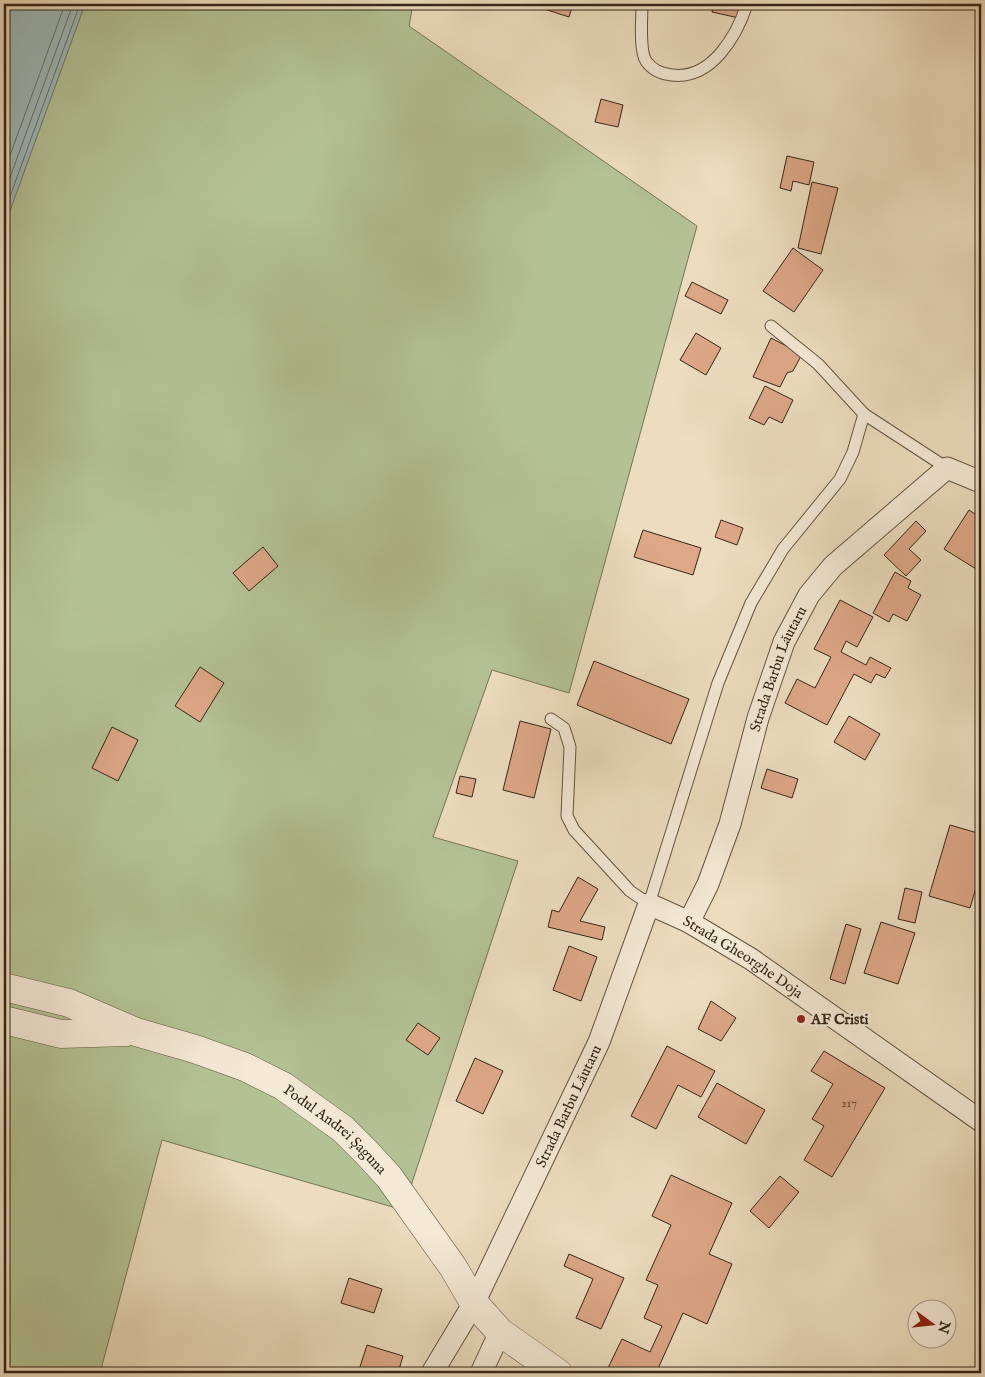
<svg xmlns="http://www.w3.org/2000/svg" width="985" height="1377" font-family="'IM FELL English',serif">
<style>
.green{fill:#b3c295;stroke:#747456}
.water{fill:#9cbaba;stroke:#727f79}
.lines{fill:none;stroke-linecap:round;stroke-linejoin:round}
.shore{stroke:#687068;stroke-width:1}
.building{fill:#dda788;stroke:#342617}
.service-casing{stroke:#625441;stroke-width:13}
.minor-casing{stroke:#625441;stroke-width:23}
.tertiary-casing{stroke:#625441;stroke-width:29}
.service{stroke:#f3e9d5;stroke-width:11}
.minor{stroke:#f3e9d5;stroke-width:21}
.tertiary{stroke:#f3e9d5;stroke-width:28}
.poi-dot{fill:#8f2418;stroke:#f3e9d5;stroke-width:2}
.labels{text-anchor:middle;stroke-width:4;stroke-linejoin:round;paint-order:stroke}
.number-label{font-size:12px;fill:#5e4633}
.street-label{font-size:15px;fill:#342617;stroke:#f3e9d5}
.poi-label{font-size:15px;font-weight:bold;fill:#342617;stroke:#f3e9d5;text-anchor:start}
</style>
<rect width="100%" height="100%" fill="#ecddbe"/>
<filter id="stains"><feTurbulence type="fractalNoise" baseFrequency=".004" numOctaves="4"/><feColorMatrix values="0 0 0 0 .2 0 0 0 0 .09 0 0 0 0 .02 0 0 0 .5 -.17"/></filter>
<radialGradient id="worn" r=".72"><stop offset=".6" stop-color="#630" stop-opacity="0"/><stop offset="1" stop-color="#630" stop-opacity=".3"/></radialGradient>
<path class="green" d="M 85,4 L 413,4 L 409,26 L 697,226 L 569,693 L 492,670 L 433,837 L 518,861 L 403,1210 L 162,1140 L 100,1373 L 4,1373 L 4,227 Z"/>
<path class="water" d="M 4,4 L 85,4 L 4,227 Z"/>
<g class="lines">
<g class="shore">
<path d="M 4,172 L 65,4"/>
<path d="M 4,194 L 73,4"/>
<path d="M 4,213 L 80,4"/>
</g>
</g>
<g class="building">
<path d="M 542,4 L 573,4 L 569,17 L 541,8 Z"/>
<path d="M 714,4 L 743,4 L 739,18 L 712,12 Z"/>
<path d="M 601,99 L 623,105 L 618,127 L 595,122 Z"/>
<path d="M 787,156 L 814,162 L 809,185 L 793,181 L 791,191 L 780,188 Z"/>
<path d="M 812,182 L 838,188 L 821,254 L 798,248 Z"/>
<path d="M 793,248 L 823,270 L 794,312 L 763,291 Z"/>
<path d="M 692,282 L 728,300 L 721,314 L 685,296 Z"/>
<path d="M 696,333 L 721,348 L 706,375 L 680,360 Z"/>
<path d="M 771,338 L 802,354 L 793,371 L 787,373 L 780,387 L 753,377 Z"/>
<path d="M 765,386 L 793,400 L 782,423 L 769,417 L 764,425 L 749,418 Z"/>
<path d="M 969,510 L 981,518 L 981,561 L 976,569 L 944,549 Z"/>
<path d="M 721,520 L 743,528 L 737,545 L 715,537 Z"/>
<path d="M 916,521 L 926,531 L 909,549 L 921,560 L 906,576 L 884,555 Z"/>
<path d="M 643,530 L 701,548 L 693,575 L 634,557 Z"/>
<path d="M 263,547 L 278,566 L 249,591 L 233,573 Z"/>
<path d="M 895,572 L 911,581 L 908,588 L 921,595 L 907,621 L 893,614 L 889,622 L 873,613 Z"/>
<path d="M 840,600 L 873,617 L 857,647 L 846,641 L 841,652 L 866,665 L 870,657 L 891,668 L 885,678 L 876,674 L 871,683 L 854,674 L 827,725 L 785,703 L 797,679 L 815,688 L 831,657 L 814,649 Z"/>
<path d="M 594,661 L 689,699 L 671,744 L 577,705 Z"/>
<path d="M 200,667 L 224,683 L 200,722 L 175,706 Z"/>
<path d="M 849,716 L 880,734 L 865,760 L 834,742 Z"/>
<path d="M 520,721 L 551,729 L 534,798 L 503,790 Z"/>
<path d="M 112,727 L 138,740 L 118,781 L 92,768 Z"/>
<path d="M 767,769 L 798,779 L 792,798 L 761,788 Z"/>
<path d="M 460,776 L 476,779 L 472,797 L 456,793 Z"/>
<path d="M 950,825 L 981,834 L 981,871 L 970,908 L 929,896 Z"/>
<path d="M 578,877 L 598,889 L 580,921 L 605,927 L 602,940 L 548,927 L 552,910 L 559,912 Z"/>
<path d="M 905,888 L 922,892 L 915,923 L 898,919 Z"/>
<path d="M 881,922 L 915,933 L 898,984 L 864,973 Z"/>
<path d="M 846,924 L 861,929 L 845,984 L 830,979 Z"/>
<path d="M 569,946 L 597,957 L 581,1001 L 553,990 Z"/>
<path d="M 711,1001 L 736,1018 L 721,1041 L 698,1029 Z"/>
<path d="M 418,1023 L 440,1038 L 428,1055 L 406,1040 Z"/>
<path d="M 667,1046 L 715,1071 L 701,1097 L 678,1085 L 656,1129 L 631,1116 Z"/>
<path d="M 824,1051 L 885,1088 L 832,1177 L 804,1160 L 824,1126 L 812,1119 L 833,1084 L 811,1071 Z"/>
<path d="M 475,1058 L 503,1071 L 483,1114 L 456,1101 Z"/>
<path d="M 717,1083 L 765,1110 L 746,1144 L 698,1117 Z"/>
<path d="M 671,1175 L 732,1203 L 709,1254 L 732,1264 L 707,1324 L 683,1313 L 656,1373 L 615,1373 L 607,1370 L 622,1339 L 650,1352 L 662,1326 L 644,1318 L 658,1285 L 646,1280 L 671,1225 L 652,1216 Z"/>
<path d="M 780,1176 L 799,1192 L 769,1228 L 750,1211 Z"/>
<path d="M 569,1254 L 624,1278 L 601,1329 L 576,1318 L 593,1279 L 564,1266 Z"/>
<path d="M 349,1278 L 382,1289 L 374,1313 L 341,1303 Z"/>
<path d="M 367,1345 L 403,1356 L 398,1373 L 358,1373 Z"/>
</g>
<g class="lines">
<g class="service-casing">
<g id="service">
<path d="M 642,4 C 642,18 639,50 646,61 C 652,70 662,74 672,75 C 712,80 737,35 747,4"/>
<path d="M 771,326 L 818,364 L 864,414 L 947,468"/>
<path d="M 551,719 L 564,728 L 570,747 L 567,816 L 574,830 L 630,891 L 649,904 L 718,683 L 751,603 L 783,549 L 840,479 L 853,452 L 864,414"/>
</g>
</g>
<g class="minor-casing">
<g id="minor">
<path id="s1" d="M 689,922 L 708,884 L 730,824 L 758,718 L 784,642 L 809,595 L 833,566 L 947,468 L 981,482"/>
<path id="s2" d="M 432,1373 L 474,1303 L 599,1042 L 649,904 L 689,922 L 751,959 L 981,1121"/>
<path d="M 481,1373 L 500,1332"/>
</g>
</g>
<g class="tertiary-casing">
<g id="tertiary">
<path id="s3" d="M 4,987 L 69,1003 L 136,1032 L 195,1049 L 245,1067 L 283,1086 L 343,1129 L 366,1152 L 389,1177 L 453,1267 L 474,1303 L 500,1332 L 558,1373"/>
<path d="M 4,1020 L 61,1034 L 127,1032"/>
</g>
</g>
<use href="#service" class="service"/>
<use href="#minor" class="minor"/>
<use href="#tertiary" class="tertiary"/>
</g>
<circle class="poi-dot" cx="801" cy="1019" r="5"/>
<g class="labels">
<g class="number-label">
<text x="849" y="1107">217</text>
</g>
<g class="street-label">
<text dy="5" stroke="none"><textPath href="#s1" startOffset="269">Strada Barbu Lăutaru</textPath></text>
<text dy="5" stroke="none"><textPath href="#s2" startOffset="626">Strada Gheorghe Doja</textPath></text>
<text dy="5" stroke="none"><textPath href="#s2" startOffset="300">Strada Barbu Lăutaru</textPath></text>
<text dy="5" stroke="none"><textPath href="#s3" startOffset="365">Podul Andrei Șaguna</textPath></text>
</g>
<g class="poi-label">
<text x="811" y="1024">AF Cristi</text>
</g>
</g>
<rect width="985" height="1377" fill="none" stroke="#ecddbe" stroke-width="20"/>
<rect x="5" y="5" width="975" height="1367" fill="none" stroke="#342617" stroke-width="2.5"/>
<rect x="10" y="10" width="965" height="1357" fill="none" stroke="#342617"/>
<g transform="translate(932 1324) rotate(105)"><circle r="24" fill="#f3e9d5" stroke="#a79b89"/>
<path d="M0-4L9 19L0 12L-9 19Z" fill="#8f2418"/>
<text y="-8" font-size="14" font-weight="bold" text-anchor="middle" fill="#342617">N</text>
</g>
<rect width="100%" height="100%" filter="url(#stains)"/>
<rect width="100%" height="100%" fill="url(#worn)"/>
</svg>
